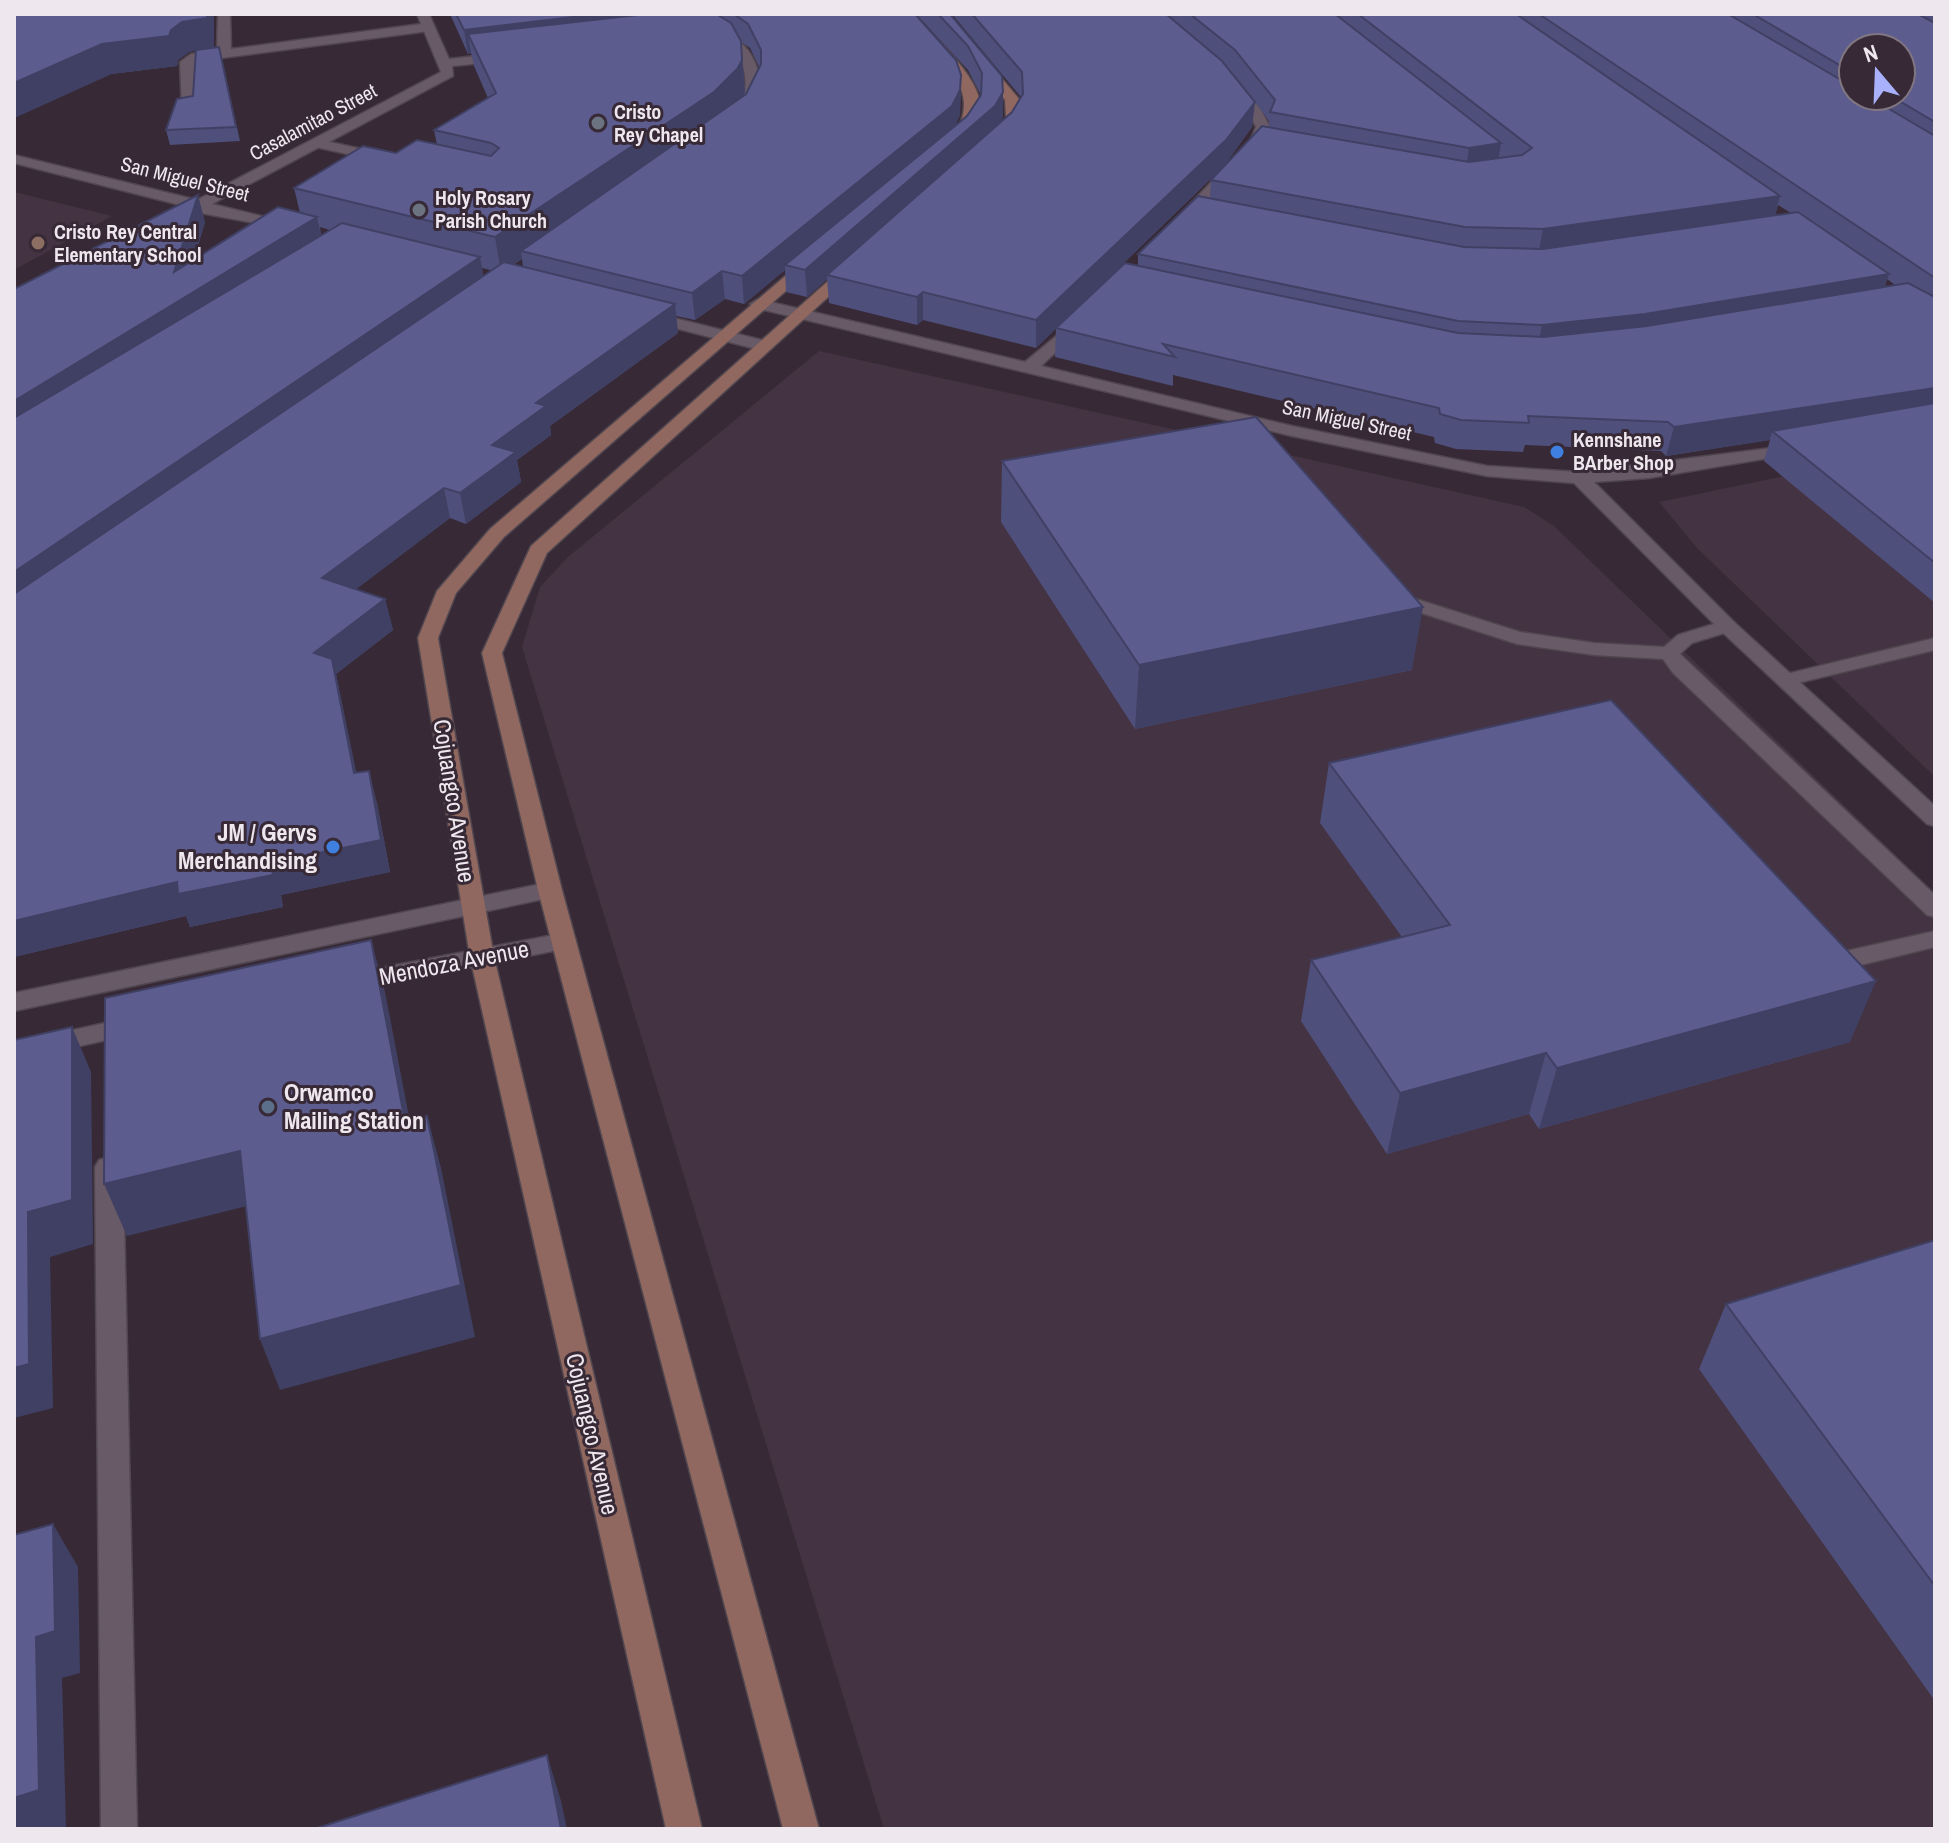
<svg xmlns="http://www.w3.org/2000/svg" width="1949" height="1843" font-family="'Archivo Narrow',sans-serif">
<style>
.built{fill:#443342}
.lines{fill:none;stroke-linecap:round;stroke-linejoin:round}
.lane-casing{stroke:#50464f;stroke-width:3}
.street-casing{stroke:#50464f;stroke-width:3}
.secondary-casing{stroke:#50464f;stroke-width:3}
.lane{fill:#695a67;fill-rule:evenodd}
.street{fill:#695a67;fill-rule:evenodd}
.secondary{fill:#90685f;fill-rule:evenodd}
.wall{fill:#4f4f7b;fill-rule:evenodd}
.shaded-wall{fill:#404064}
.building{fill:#5c5c8f;stroke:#404064;stroke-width:2}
.worship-dot{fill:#6b7280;stroke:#372a36;stroke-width:3}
.education-dot{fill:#8d6e63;stroke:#372a36;stroke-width:3}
.shop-dot{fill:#3f7fe0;stroke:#372a36;stroke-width:3}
.service-dot{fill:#5c6f8a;stroke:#372a36;stroke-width:3}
.labels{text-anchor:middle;stroke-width:6;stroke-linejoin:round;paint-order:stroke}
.far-poi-label{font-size:20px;font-weight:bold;fill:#efe7ee;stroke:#372a36;text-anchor:start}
.far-street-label{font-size:20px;fill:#efe7ee;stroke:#372a36}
.street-label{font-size:24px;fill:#efe7ee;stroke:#372a36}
.poi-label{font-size:24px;font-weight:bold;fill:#efe7ee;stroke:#372a36;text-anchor:end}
</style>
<rect width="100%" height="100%" fill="#372a36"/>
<g class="built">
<path d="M 14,192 L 112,216 L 14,270 Z"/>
<path d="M 819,351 L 1524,507 L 1554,526 L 1935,893 L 1935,1829 L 884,1829 L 522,647 L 540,587 L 568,557 Z"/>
<path d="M 1935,445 L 1935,777 L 1697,548 L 1659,502 Z"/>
</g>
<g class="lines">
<g class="lane-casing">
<g id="lane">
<path d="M 218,14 L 230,14 L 231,49 L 429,23 L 435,27 L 429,31 L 199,61 L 194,64 L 194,108 L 182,111 L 180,62 L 191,54 L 217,50 Z"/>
<path d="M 316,139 L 389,155 L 391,158 L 384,162 L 311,146 L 309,143 Z"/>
<path d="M 1413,598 L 1520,632 L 1594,643 L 1664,647 L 1678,635 L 1727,620 L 1734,622 L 1737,626 L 1734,630 L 1692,643 L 1680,654 L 1935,895 L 1935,917 L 1927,915 L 1673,673 L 1663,659 L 1594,655 L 1517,644 L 1406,608 L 1403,604 L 1406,600 Z"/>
<path d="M 1935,638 L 1935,650 L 1785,686 L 1775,680 L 1778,676 Z"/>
<path d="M 1935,931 L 1935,947 L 1824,974 L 1815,971 L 1812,965 L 1815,959 L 1824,956 Z"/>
</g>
</g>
<g class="street-casing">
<g id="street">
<path d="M 417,14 L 429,14 L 449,59 L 503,53 L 510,57 L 503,61 L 452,66 L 453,76 L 212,204 L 293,224 L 293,230 L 195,212 L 188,207 L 14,163 L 14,155 L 197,200 L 441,72 Z"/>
<path d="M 718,29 C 752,40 770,78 753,110 L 741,107 C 752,77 743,49 713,36 L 712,33 Z"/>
<path d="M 1228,85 L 1238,85 L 1260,108 L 1270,127 L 1261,146 L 1189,222 L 1179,222 L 1179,216 L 1250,141 L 1256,127 L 1249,113 L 1226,88 Z"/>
<path d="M 758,299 L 1025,362 L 1078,318 L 1084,320 L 1084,326 L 1041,366 L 1292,426 L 1487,466 L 1579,472 L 1805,444 L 1805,452 L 1649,478 L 1594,482 L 1734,622 L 1935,806 L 1935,826 L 1927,824 L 1720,630 L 1574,483 L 1487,476 L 1292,436 L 752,307 L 750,304 Z"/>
<path d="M 646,311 L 770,342 L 772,346 L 764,351 L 640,319 L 640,313 Z"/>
<path d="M 550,882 L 562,890 L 558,896 L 14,1011 L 14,993 Z"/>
<path d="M 564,933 L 573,935 L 576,941 L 573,947 L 349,992 L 340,989 L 337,983 L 340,977 L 349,974 Z"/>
<path d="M 137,1016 L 146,1019 L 150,1025 L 146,1031 L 14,1061 L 14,1043 Z"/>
<path d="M 109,1157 L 119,1160 L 123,1167 L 137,1829 L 101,1829 L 95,1167 L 99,1160 Z"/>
</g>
</g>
<g class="secondary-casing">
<g id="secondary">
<path d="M 899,14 L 912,14 C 932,35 985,80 980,111 C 978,122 971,130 965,139 L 953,136 C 989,85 928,51 899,14 Z"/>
<path d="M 935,14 L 948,14 L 1019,99 L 1020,118 L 1004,142 L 992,139 L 1006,118 L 1005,100 Z"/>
<path d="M 804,260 L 818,263 L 504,537 L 456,593 L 438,638 L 494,957 L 702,1829 L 666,1829 L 470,957 L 418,638 L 437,591 L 490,529 Z"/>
<path d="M 845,266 L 859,269 L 547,553 L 502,653 L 562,890 L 819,1829 L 783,1829 L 538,890 L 482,653 L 531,546 Z"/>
</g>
</g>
<use href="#lane" class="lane"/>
<use href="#street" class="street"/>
<use href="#secondary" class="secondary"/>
</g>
<g class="wall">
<path d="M 14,14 L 213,14 L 214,21 L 214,47 L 219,47 L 240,141 L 170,145 L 166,130 L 193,96 L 196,50 L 189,52 L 178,60 L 177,66 L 111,74 L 14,118 Z"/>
<path d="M 450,14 L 915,14 L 961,75 L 960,115 L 955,125 L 967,116 L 981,95 L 968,70 L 916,14 L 950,14 L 1003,92 L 1003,117 L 999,123 L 1012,112 L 1021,97 L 952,14 L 1935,14 L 1935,603 L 1764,461 L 1770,440 L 1666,456 L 1661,451 L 1525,445 L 1523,452 L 1456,449 L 1435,443 L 1434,437 L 1173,375 L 1173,386 L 1055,357 L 1056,328 L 1138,266 L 1138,254 L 1210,198 L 1211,180 L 1269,127 L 1269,121 L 1255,102 L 1252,127 L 1224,166 L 1036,348 L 923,320 L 917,325 L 829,303 L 827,279 L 807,297 L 786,292 L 785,270 L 744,304 L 725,299 L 695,320 L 676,316 L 678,333 L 550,426 L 551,435 L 517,460 L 521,482 L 466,524 L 450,518 L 356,589 L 385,599 L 393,630 L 336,674 L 356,773 L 377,803 L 390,872 L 281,895 L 283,907 L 190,927 L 186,916 L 14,957 L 14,289 L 205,222 L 194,259 L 300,213 L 294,188 L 396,153 L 437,145 L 434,130 L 488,98 L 474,66 L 471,53 L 468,54 ZM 741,42 L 750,48 L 759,67 L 746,94 L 743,97 L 745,92 ZM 1853,48 L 1901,96 L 1853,96 ZM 1778,205 L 1791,213 L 1775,216 ZM 320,227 L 330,230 L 321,235 ZM 522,259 L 523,267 L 513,265 ZM 482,268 L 490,270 L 492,270 L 483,276 ZM 1887,279 L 1895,285 L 1885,287 Z"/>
<path d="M 1002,461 L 1412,670 L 1135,729 L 1001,522 Z"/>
<path d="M 1329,763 L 1850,1042 L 1539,1129 L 1529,1114 L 1387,1154 L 1301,1021 L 1311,960 L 1402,937 L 1320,823 Z"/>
<path d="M 1935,1240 L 1935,1701 L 1699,1369 L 1726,1304 Z"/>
</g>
<g class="shaded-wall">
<path d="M 207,14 L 213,14 L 214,21 L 214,47 L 189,52 L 178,60 L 177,66 L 111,74 L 14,118 L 14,83 L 102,44 L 171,30 L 182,22 Z"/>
<path d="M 598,14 L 708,14 L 468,34 L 471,53 L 468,54 L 464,30 Z"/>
<path d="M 741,41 L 745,92 L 740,101 L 521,251 L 522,259 L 501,273 L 495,237 Z"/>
<path d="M 961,75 L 960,115 L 953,131 L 785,265 L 785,270 L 744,304 L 742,276 Z"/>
<path d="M 1003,92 L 1003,117 L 995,131 L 827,275 L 827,279 L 807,297 L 805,270 Z"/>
<path d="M 1255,102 L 1252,127 L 1224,166 L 1036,348 L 1036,320 Z"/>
<path d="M 1501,143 L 1497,169 L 1465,174 L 1469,148 Z"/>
<path d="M 198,195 L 205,222 L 182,299 L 317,217 L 323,244 L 14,436 L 14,401 L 174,272 Z"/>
<path d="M 1780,196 L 1773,222 L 1538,256 L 1543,229 Z"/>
<path d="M 480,257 L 485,284 L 14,611 L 14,572 Z"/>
<path d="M 722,271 L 725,299 L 695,320 L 692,293 Z"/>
<path d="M 1889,274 L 1881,297 L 1537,349 L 1542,325 Z"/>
<path d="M 923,292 L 923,320 L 917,325 L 917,297 Z"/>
<path d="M 675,304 L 678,333 L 550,426 L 551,435 L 517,460 L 521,482 L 466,524 L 460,493 L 492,445 L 536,403 Z"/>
<path d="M 1935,388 L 1935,415 L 1772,431 L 1770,440 L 1666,456 L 1674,427 Z"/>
<path d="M 444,488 L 450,518 L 330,609 L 322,578 Z"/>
<path d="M 385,599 L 393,630 L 336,674 L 363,805 L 354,773 L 314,653 Z"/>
<path d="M 1423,607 L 1412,670 L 1135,729 L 1139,665 Z"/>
<path d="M 369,771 L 377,803 L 390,872 L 281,895 L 283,907 L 190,927 L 186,916 L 14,957 L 14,921 L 177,882 L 271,863 Z"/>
<path d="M 371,940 L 385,992 L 420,1174 L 405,1122 Z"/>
<path d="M 1876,981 L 1850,1042 L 1539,1129 L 1557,1068 Z"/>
<path d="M 72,1027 L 91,1072 L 93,1244 L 50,1257 L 53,1408 L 14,1418 L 14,1368 L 28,1212 Z"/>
<path d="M 1546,1053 L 1529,1114 L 1387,1154 L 1400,1093 Z"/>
<path d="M 427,1116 L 441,1168 L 475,1337 L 280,1390 L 260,1339 Z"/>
<path d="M 240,1151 L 259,1203 L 127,1236 L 104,1184 Z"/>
<path d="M 53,1524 L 78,1567 L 80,1673 L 62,1678 L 66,1829 L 14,1829 L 14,1798 L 36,1637 Z"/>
<path d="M 547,1755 L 561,1801 L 567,1829 L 561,1829 Z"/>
</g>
<g class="building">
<path d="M 14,14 L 207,14 L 207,18 L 182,22 L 171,30 L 169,36 L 102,44 L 14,83 Z"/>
<path d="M 456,14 L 598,14 L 464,30 Z"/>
<path d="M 647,14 L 716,14 L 731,23 L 741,41 L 742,60 L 738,68 L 714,92 L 495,237 L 294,188 L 363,146 L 396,153 L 417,140 L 491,156 L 499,148 L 491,143 L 434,130 L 496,93 L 468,34 Z"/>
<path d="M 734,14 L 915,14 L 956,60 L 961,75 L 960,90 L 952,106 L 742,276 L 722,271 L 692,293 L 521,251 L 746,94 L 761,64 L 761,50 L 748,24 Z"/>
<path d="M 938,14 L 950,14 L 1002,76 L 1003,92 L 995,106 L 805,270 L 785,265 L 967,116 L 981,95 L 982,73 L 968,46 Z"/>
<path d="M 972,14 L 1166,14 L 1222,61 L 1255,102 L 1226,140 L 1036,320 L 923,292 L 917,297 L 827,275 L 1012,112 L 1023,94 L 1022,72 Z"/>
<path d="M 1190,14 L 1335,14 L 1501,143 L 1469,148 L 1270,112 L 1275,100 L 1235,50 Z"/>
<path d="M 1358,14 L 1516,14 L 1780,196 L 1543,229 L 1465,227 L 1211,180 L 1262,126 L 1469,162 L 1522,155 L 1532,148 Z"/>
<path d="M 1539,14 L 1728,14 L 1853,87 L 1853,96 L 1867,96 L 1935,136 L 1935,278 Z"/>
<path d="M 1753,14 L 1918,14 L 1935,23 L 1935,122 L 1891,96 L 1901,96 L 1901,48 L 1853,48 L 1853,73 Z"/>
<path d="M 219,47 L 236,127 L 166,130 L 177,99 L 193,96 L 196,50 Z"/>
<path d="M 198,195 L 174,272 L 278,207 L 317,217 L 14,401 L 14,289 Z"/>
<path d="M 1198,196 L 1464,247 L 1543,249 L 1798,212 L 1889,274 L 1645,314 L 1542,325 L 1458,321 L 1138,254 Z"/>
<path d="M 342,223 L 480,257 L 14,572 L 14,418 Z"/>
<path d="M 504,262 L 675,304 L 536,403 L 546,406 L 492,445 L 516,452 L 460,493 L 444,488 L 322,578 L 385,599 L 314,653 L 332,659 L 354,773 L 369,771 L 381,840 L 271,863 L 273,875 L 178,894 L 177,882 L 14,921 L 14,594 Z"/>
<path d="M 1125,263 L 1458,333 L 1543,337 L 1647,326 L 1908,283 L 1935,297 L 1935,388 L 1674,427 L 1668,422 L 1528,416 L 1529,423 L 1461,420 L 1440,414 L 1439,408 L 1163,344 L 1175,357 L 1056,328 Z"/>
<path d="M 1935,403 L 1935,563 L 1772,431 Z"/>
<path d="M 1256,417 L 1423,607 L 1139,665 L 1002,461 Z"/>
<path d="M 1611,700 L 1876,981 L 1557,1068 L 1546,1053 L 1400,1093 L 1311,960 L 1450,925 L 1329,763 Z"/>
<path d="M 371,940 L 405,1122 L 427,1116 L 461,1285 L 260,1339 L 240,1151 L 104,1184 L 105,998 Z"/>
<path d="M 72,1027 L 72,1200 L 28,1212 L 29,1364 L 14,1368 L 14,1040 Z"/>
<path d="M 1935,1240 L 1935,1586 L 1726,1304 Z"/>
<path d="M 53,1524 L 55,1631 L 36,1637 L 39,1790 L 14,1798 L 14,1535 Z"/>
<path d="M 547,1755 L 561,1829 L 314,1829 Z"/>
</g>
<g class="worship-dot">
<circle cx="598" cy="123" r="8"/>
<circle cx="419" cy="210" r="8"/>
</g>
<circle class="education-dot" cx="38" cy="243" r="8"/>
<g class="shop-dot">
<circle cx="1557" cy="452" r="8"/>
<circle cx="333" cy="847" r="8"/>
</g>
<circle class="service-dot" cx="268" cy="1107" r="8"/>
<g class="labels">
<g class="far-poi-label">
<text x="614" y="119">Cristo<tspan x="614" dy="23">Rey Chapel</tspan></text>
<text x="435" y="205">Holy Rosary<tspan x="435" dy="23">Parish Church</tspan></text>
<text x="54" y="239">Cristo Rey Central<tspan x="54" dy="23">Elementary School</tspan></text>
<text x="1573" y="447">Kennshane<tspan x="1573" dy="23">BArber Shop</tspan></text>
</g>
<g class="far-street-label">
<text transform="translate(313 122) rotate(-28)" y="7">Casalamitao Street</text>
<text transform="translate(185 179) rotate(14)" y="7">San Miguel Street</text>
<text transform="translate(1347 420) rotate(12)" y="7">San Miguel Street</text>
</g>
<g class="street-label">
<text transform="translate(454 801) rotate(81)" y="8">Cojuangco Avenue</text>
<text transform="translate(454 963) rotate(-11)" y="8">Mendoza Avenue</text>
<text transform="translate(592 1434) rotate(77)" y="8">Cojuangco Avenue</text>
</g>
<g class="poi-label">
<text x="317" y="841">JM / Gervs<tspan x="317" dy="28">Merchandising</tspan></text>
<text x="284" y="1101" text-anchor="start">Orwamco<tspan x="284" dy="28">Mailing Station</tspan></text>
</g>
</g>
<rect width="1949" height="1843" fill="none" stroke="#efe7ee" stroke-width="32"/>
<g transform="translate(1877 72) rotate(341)"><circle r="38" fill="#372a36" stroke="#817680" stroke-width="2"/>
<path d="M0-6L14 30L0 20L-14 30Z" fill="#a9b0fc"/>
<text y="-12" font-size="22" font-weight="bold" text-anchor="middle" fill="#efe7ee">N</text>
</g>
</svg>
